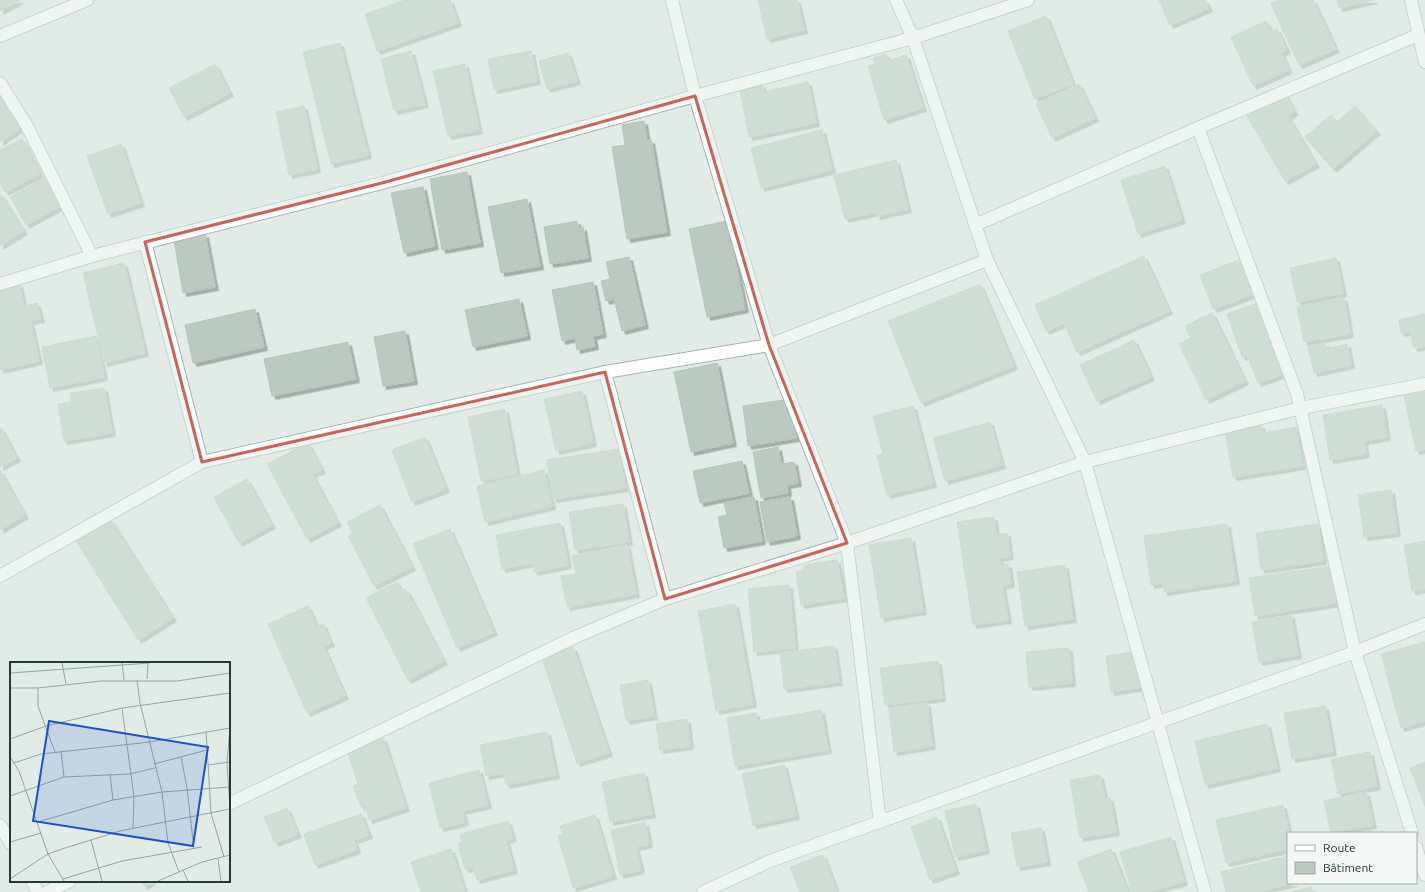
<svg xmlns="http://www.w3.org/2000/svg" width="1425" height="892" font-family="Ubuntu,sans-serif">
<style>
.building{fill:#bbc9c1;stroke:#b5c5bc;filter:url(#shadow)}
.lines{fill:none;stroke-linecap:round;stroke-linejoin:round}
.minor-casing{stroke:#a5b4ac;stroke-width:14}
.tertiary-casing{stroke:#a5b4ac;stroke-width:14}
.minor{stroke:#fff;stroke-width:12}
.tertiary{stroke:#fff;stroke-width:12}
.marked{fill:none;stroke:#ce6259;stroke-width:3;stroke-linejoin:round}
.inset-road{fill:none;stroke:#96a69e;stroke-width:1}
.view{fill:#1d4ed8;fill-opacity:0.15;stroke:#1d4ed8;stroke-width:2}
.inset-edge{fill:none;stroke:#233c31;stroke-width:2}
</style>
<defs>
<filter id="shadow"><feDropShadow dx="3.5" dy="3.5" stdDeviation="0" flood-color="#0004"/></filter>
</defs>
<rect width="100%" height="100%" fill="#e2ece6"/>
<g class="building">
<path d="M 0,0 L 20,0 L 0,11 Z"/>
<path d="M 405,0 L 450,0 L 458,23 L 377,51 L 365,14 Z"/>
<path d="M 758,0 L 797,0 L 804,30 L 767,39 Z"/>
<path d="M 1159,0 L 1205,0 L 1209,8 L 1170,25 Z"/>
<path d="M 1279,0 L 1313,0 L 1336,49 L 1299,65 L 1271,4 Z"/>
<path d="M 1337,0 L 1374,0 L 1339,8 Z"/>
<path d="M 1046,16 L 1073,84 L 1035,99 L 1008,31 Z"/>
<path d="M 1266,21 L 1271,31 L 1277,29 L 1287,50 L 1281,53 L 1289,70 L 1253,86 L 1231,37 Z"/>
<path d="M 340,43 L 368,155 L 331,164 L 303,52 Z"/>
<path d="M 411,51 L 425,104 L 394,111 L 381,59 Z"/>
<path d="M 531,51 L 537,81 L 494,90 L 488,59 Z"/>
<path d="M 568,53 L 577,81 L 547,89 L 539,61 Z"/>
<path d="M 886,54 L 888,61 L 906,55 L 923,108 L 884,120 L 868,66 L 875,64 L 873,58 Z"/>
<path d="M 215,64 L 230,93 L 184,117 L 169,88 Z"/>
<path d="M 465,64 L 479,130 L 448,136 L 433,71 Z"/>
<path d="M 808,82 L 816,123 L 749,137 L 740,90 L 762,85 L 764,92 Z"/>
<path d="M 1079,84 L 1095,118 L 1052,138 L 1036,104 Z"/>
<path d="M 0,92 L 23,126 L 0,142 Z"/>
<path d="M 1285,94 L 1295,112 L 1288,116 L 1316,164 L 1285,181 L 1247,116 Z"/>
<path d="M 304,106 L 317,169 L 289,175 L 276,112 Z"/>
<path d="M 1355,106 L 1377,131 L 1333,169 L 1305,137 L 1331,115 L 1337,122 Z"/>
<path d="M 644,121 L 647,141 L 651,140 L 667,232 L 627,239 L 612,147 L 625,145 L 622,125 Z"/>
<path d="M 822,130 L 832,170 L 761,188 L 751,148 Z"/>
<path d="M 22,139 L 40,174 L 5,192 L 0,183 L 0,150 Z"/>
<path d="M 121,144 L 141,203 L 108,214 L 87,156 Z"/>
<path d="M 896,160 L 908,209 L 877,216 L 876,212 L 845,219 L 834,175 Z"/>
<path d="M 1165,166 L 1182,220 L 1138,234 L 1121,180 Z"/>
<path d="M 467,172 L 480,243 L 442,250 L 430,179 Z"/>
<path d="M 45,178 L 61,206 L 26,225 L 10,197 Z"/>
<path d="M 423,187 L 435,246 L 404,253 L 391,193 Z"/>
<path d="M 0,193 L 24,231 L 0,246 Z"/>
<path d="M 527,199 L 540,266 L 501,273 L 488,207 Z"/>
<path d="M 577,221 L 578,228 L 583,227 L 588,258 L 550,264 L 544,227 Z"/>
<path d="M 727,221 L 745,309 L 707,317 L 689,229 Z"/>
<path d="M 205,234 L 215,287 L 183,293 L 174,240 Z"/>
<path d="M 1144,256 L 1169,311 L 1077,352 L 1064,323 L 1046,331 L 1035,305 Z"/>
<path d="M 629,257 L 645,325 L 622,331 L 614,299 L 606,301 L 601,281 L 610,279 L 606,262 Z"/>
<path d="M 1244,258 L 1257,293 L 1213,309 L 1200,275 Z"/>
<path d="M 1336,258 L 1343,293 L 1297,302 L 1290,268 Z"/>
<path d="M 124,263 L 145,353 L 104,363 L 83,273 Z"/>
<path d="M 593,282 L 603,334 L 593,336 L 595,346 L 577,350 L 575,338 L 562,341 L 552,290 Z"/>
<path d="M 19,284 L 24,306 L 37,303 L 41,319 L 30,321 L 39,361 L 0,370 L 0,288 Z"/>
<path d="M 980,284 L 1014,366 L 921,403 L 888,321 Z"/>
<path d="M 1344,298 L 1350,334 L 1304,342 L 1297,307 Z"/>
<path d="M 519,299 L 527,336 L 473,347 L 465,310 Z"/>
<path d="M 1260,302 L 1286,373 L 1258,383 L 1247,355 L 1242,357 L 1227,314 Z"/>
<path d="M 255,309 L 264,347 L 193,363 L 185,325 Z"/>
<path d="M 1212,313 L 1245,381 L 1206,400 L 1179,344 L 1191,338 L 1185,326 Z"/>
<path d="M 1425,314 L 1425,346 L 1414,348 L 1410,331 L 1401,333 L 1399,320 Z"/>
<path d="M 405,331 L 414,381 L 383,386 L 374,337 Z"/>
<path d="M 96,336 L 104,377 L 50,388 L 42,347 Z"/>
<path d="M 1134,340 L 1151,377 L 1097,401 L 1080,365 Z"/>
<path d="M 348,342 L 356,379 L 272,396 L 264,359 Z"/>
<path d="M 1325,343 L 1326,349 L 1347,344 L 1351,365 L 1314,373 L 1308,347 Z"/>
<path d="M 717,363 L 733,443 L 691,452 L 674,372 Z"/>
<path d="M 104,388 L 112,433 L 64,441 L 58,404 L 71,402 L 70,393 Z"/>
<path d="M 582,391 L 593,443 L 556,451 L 544,399 Z"/>
<path d="M 1425,392 L 1425,449 L 1416,451 L 1404,396 Z"/>
<path d="M 790,399 L 796,438 L 748,446 L 743,406 Z"/>
<path d="M 1382,405 L 1387,437 L 1364,441 L 1366,454 L 1330,460 L 1323,415 Z"/>
<path d="M 913,406 L 933,484 L 887,495 L 877,456 L 883,454 L 873,416 Z"/>
<path d="M 505,409 L 517,474 L 481,481 L 468,417 Z"/>
<path d="M 990,422 L 1002,465 L 945,481 L 933,438 Z"/>
<path d="M 1261,425 L 1262,433 L 1296,427 L 1302,466 L 1233,477 L 1225,430 Z"/>
<path d="M 1,428 L 17,458 L 0,467 L 0,429 Z"/>
<path d="M 425,437 L 446,489 L 412,502 L 392,450 Z"/>
<path d="M 308,443 L 322,470 L 312,474 L 338,523 L 307,539 L 267,464 Z"/>
<path d="M 778,447 L 781,464 L 794,462 L 798,483 L 787,485 L 788,493 L 761,498 L 753,452 Z"/>
<path d="M 619,449 L 625,488 L 553,499 L 547,460 Z"/>
<path d="M 742,461 L 749,493 L 700,503 L 693,471 Z"/>
<path d="M 0,470 L 25,515 L 0,530 Z"/>
<path d="M 544,470 L 552,506 L 485,522 L 477,486 Z"/>
<path d="M 247,479 L 272,525 L 239,543 L 214,497 Z"/>
<path d="M 1391,490 L 1397,533 L 1364,537 L 1358,495 Z"/>
<path d="M 754,497 L 762,541 L 724,548 L 718,517 L 727,515 L 724,503 Z"/>
<path d="M 790,497 L 797,536 L 767,542 L 760,502 Z"/>
<path d="M 623,504 L 629,542 L 575,550 L 569,512 Z"/>
<path d="M 380,505 L 412,567 L 374,586 L 348,536 L 352,533 L 347,522 Z"/>
<path d="M 994,517 L 996,535 L 1007,533 L 1010,556 L 999,558 L 1000,565 L 1008,564 L 1011,584 L 1002,586 L 1008,620 L 973,625 L 957,522 Z"/>
<path d="M 111,520 L 173,618 L 138,640 L 76,541 Z"/>
<path d="M 560,523 L 568,565 L 534,572 L 532,563 L 502,569 L 496,535 Z"/>
<path d="M 1227,524 L 1236,581 L 1164,592 L 1162,583 L 1151,585 L 1144,536 Z"/>
<path d="M 1318,524 L 1323,561 L 1261,570 L 1256,533 Z"/>
<path d="M 450,529 L 494,632 L 457,648 L 413,544 Z"/>
<path d="M 911,538 L 923,611 L 881,618 L 869,545 Z"/>
<path d="M 1425,541 L 1425,589 L 1412,591 L 1404,545 Z"/>
<path d="M 627,545 L 636,594 L 567,607 L 561,576 L 576,574 L 572,556 Z"/>
<path d="M 837,560 L 844,598 L 801,605 L 796,572 L 804,570 L 804,565 Z"/>
<path d="M 1065,565 L 1073,619 L 1025,626 L 1017,572 Z"/>
<path d="M 1331,566 L 1337,603 L 1255,616 L 1249,578 Z"/>
<path d="M 397,582 L 402,591 L 406,589 L 444,661 L 408,680 L 366,598 Z"/>
<path d="M 789,585 L 795,648 L 754,652 L 748,589 Z"/>
<path d="M 735,604 L 753,704 L 716,711 L 698,611 Z"/>
<path d="M 308,606 L 317,627 L 323,624 L 331,643 L 323,646 L 345,696 L 307,713 L 268,624 Z"/>
<path d="M 1291,615 L 1298,655 L 1259,662 L 1252,622 Z"/>
<path d="M 1425,642 L 1425,721 L 1401,728 L 1381,654 Z"/>
<path d="M 834,646 L 839,682 L 784,689 L 780,653 Z"/>
<path d="M 573,647 L 609,753 L 577,763 L 542,658 Z"/>
<path d="M 1069,648 L 1072,683 L 1029,687 L 1026,652 Z"/>
<path d="M 1137,651 L 1142,687 L 1111,692 L 1106,656 Z"/>
<path d="M 938,661 L 942,698 L 885,705 L 880,668 Z"/>
<path d="M 648,680 L 654,716 L 626,721 L 620,685 Z"/>
<path d="M 927,703 L 932,746 L 894,752 L 889,708 Z"/>
<path d="M 1325,706 L 1333,752 L 1292,759 L 1284,713 Z"/>
<path d="M 821,710 L 828,750 L 735,766 L 727,718 L 756,713 L 757,721 Z"/>
<path d="M 687,719 L 690,746 L 660,750 L 656,724 Z"/>
<path d="M 1267,724 L 1277,768 L 1205,785 L 1195,741 Z"/>
<path d="M 547,732 L 556,775 L 506,785 L 503,773 L 486,776 L 480,745 Z"/>
<path d="M 383,738 L 406,808 L 369,820 L 365,806 L 361,807 L 353,786 L 358,784 L 347,750 Z"/>
<path d="M 1370,752 L 1377,786 L 1338,794 L 1331,759 Z"/>
<path d="M 1425,762 L 1425,806 L 1410,768 Z"/>
<path d="M 784,765 L 796,816 L 753,825 L 742,774 Z"/>
<path d="M 479,770 L 488,805 L 462,811 L 465,822 L 440,828 L 429,783 Z"/>
<path d="M 644,773 L 652,814 L 610,822 L 602,782 Z"/>
<path d="M 1100,775 L 1105,799 L 1110,798 L 1116,832 L 1080,838 L 1070,780 Z"/>
<path d="M 1366,792 L 1373,825 L 1331,833 L 1324,801 Z"/>
<path d="M 976,804 L 986,850 L 955,857 L 945,811 Z"/>
<path d="M 1283,805 L 1289,833 L 1288,849 L 1226,863 L 1216,820 Z"/>
<path d="M 287,808 L 298,834 L 275,843 L 264,817 Z"/>
<path d="M 361,814 L 369,835 L 354,840 L 357,850 L 315,865 L 304,834 Z"/>
<path d="M 595,815 L 613,876 L 573,888 L 558,836 L 563,835 L 560,826 Z"/>
<path d="M 937,817 L 956,871 L 930,880 L 911,827 Z"/>
<path d="M 508,821 L 513,838 L 506,840 L 514,870 L 477,880 L 473,867 L 465,869 L 458,844 L 462,843 L 460,834 Z"/>
<path d="M 645,822 L 649,844 L 636,847 L 641,870 L 620,875 L 611,830 Z"/>
<path d="M 1041,828 L 1047,862 L 1017,867 L 1011,833 Z"/>
<path d="M 1171,837 L 1184,882 L 1147,892 L 1132,892 L 1120,852 Z"/>
<path d="M 451,849 L 465,892 L 421,892 L 411,862 Z"/>
<path d="M 1111,849 L 1128,892 L 1089,892 L 1077,862 Z"/>
<path d="M 823,855 L 837,892 L 800,892 L 790,867 Z"/>
<path d="M 1288,856 L 1288,883 L 1294,883 L 1255,892 L 1226,892 L 1221,872 Z"/>
<path d="M 142,881 L 153,881 L 144,886 Z"/>
<path d="M 1311,887 L 1312,892 L 1287,892 Z"/>
</g>
<g class="lines">
<g class="minor-casing">
<g id="minor">
<path d="M 672,0 L 695,96 L 769,345 L 847,543 L 880,822"/>
<path d="M 896,0 L 913,38 L 987,260 L 1085,462 L 1205,892"/>
<path d="M 1411,0 L 1425,62"/>
<path d="M 0,36 L 87,0"/>
<path d="M 0,83 L 27,126 L 92,256"/>
<path d="M 1198,128 L 1297,394 L 1355,652 L 1412,833"/>
<path d="M 975,225 L 1198,128 L 1418,35"/>
<path d="M 145,242 L 202,462"/>
<path d="M 0,284 L 92,256 L 382,183 L 695,96 L 913,38 L 1028,0"/>
<path d="M 605,372 L 665,599"/>
<path d="M 0,576 L 202,462 L 605,372 L 769,345 L 987,260"/>
<path d="M 229,804 L 573,638 L 665,599 L 847,543 L 1085,462 L 1301,408 L 1425,384"/>
<path d="M 1416,847 L 1425,875"/>
<path d="M 47,892 L 70,881"/>
<path d="M 703,892 L 770,861 L 1355,652 L 1425,624"/>
</g>
</g>
<g class="tertiary-casing">
<g id="tertiary">
<path d="M 0,825 L 11,844"/>
<path d="M 32,881 L 38,892"/>
</g>
</g>
<use href="#minor" class="minor"/>
<use href="#tertiary" class="tertiary"/>
</g>
<path d="M0 0H1425V892H0ZM 695,96 L 769,345 L 847,543 L 665,599 L 605,372 L 202,462 L 145,242 L 382,183 Z" fill="#e2ece6" fill-opacity=".55" fill-rule="evenodd"/>
<path class="marked" d="M 695,96 L 769,345 L 847,543 L 665,599 L 605,372 L 202,462 L 145,242 L 382,183 Z"/>
<g transform="translate(10 662)">
<rect width="220" height="220" fill="#e2ece6"/>
<path class="inset-road" d="M 52,1 L 56,22M 112,1 L 114,18M 0,11 L 140,1M 137,17 L 138,1M 127,18 L 130,41 L 152,130 L 158,181 L 169,210M 0,26 L 28,26 L 91,19 L 167,19 L 220,11M 28,26 L 28,44 L 45,90M 112,46 L 124,135 L 123,167M 196,69 L 201,151 L 214,195M 0,77 L 36,64 L 112,46 L 220,31M 51,89 L 54,115M 0,95 L 9,109 L 38,192 L 54,219M 171,95 L 177,126 L 184,187M 4,101 L 31,92 L 140,80 L 220,66M 144,102 L 197,88M 198,103 L 220,100M 100,112 L 103,138M 0,134 L 54,115 L 119,112 L 145,106M 220,147 L 217,100 L 220,66M 28,160 L 103,138 L 152,130 L 220,125M 81,178 L 92,219M 0,180 L 31,171M 208,197 L 211,219M 173,208 L 178,219M 0,217 L 38,192 L 55,186 L 110,169 L 220,147M 53,217 L 112,199 L 192,185M 148,219 L 192,200 L 220,193"/>
<path class="view" d="M 39,59 L 198,85 L 183,184 L 23,159 Z"/>
<rect width="220" height="220" class="inset-edge"/>
</g>
<rect x="1287" y="832" width="130" height="52" fill="#f3f8f5" stroke="#a0ada7"/>
<rect x="1295" y="845" width="20" height="6" fill="#ffffff" stroke="#a0ada7"/>
<text x="1323" y="852" font-size="12" fill="#233c31">Route</text>
<rect x="1295" y="862" width="20" height="12" fill="#bbc9c1" stroke="#a0ada7"/>
<text x="1323" y="872" font-size="12" fill="#233c31">Bâtiment</text>
</svg>
